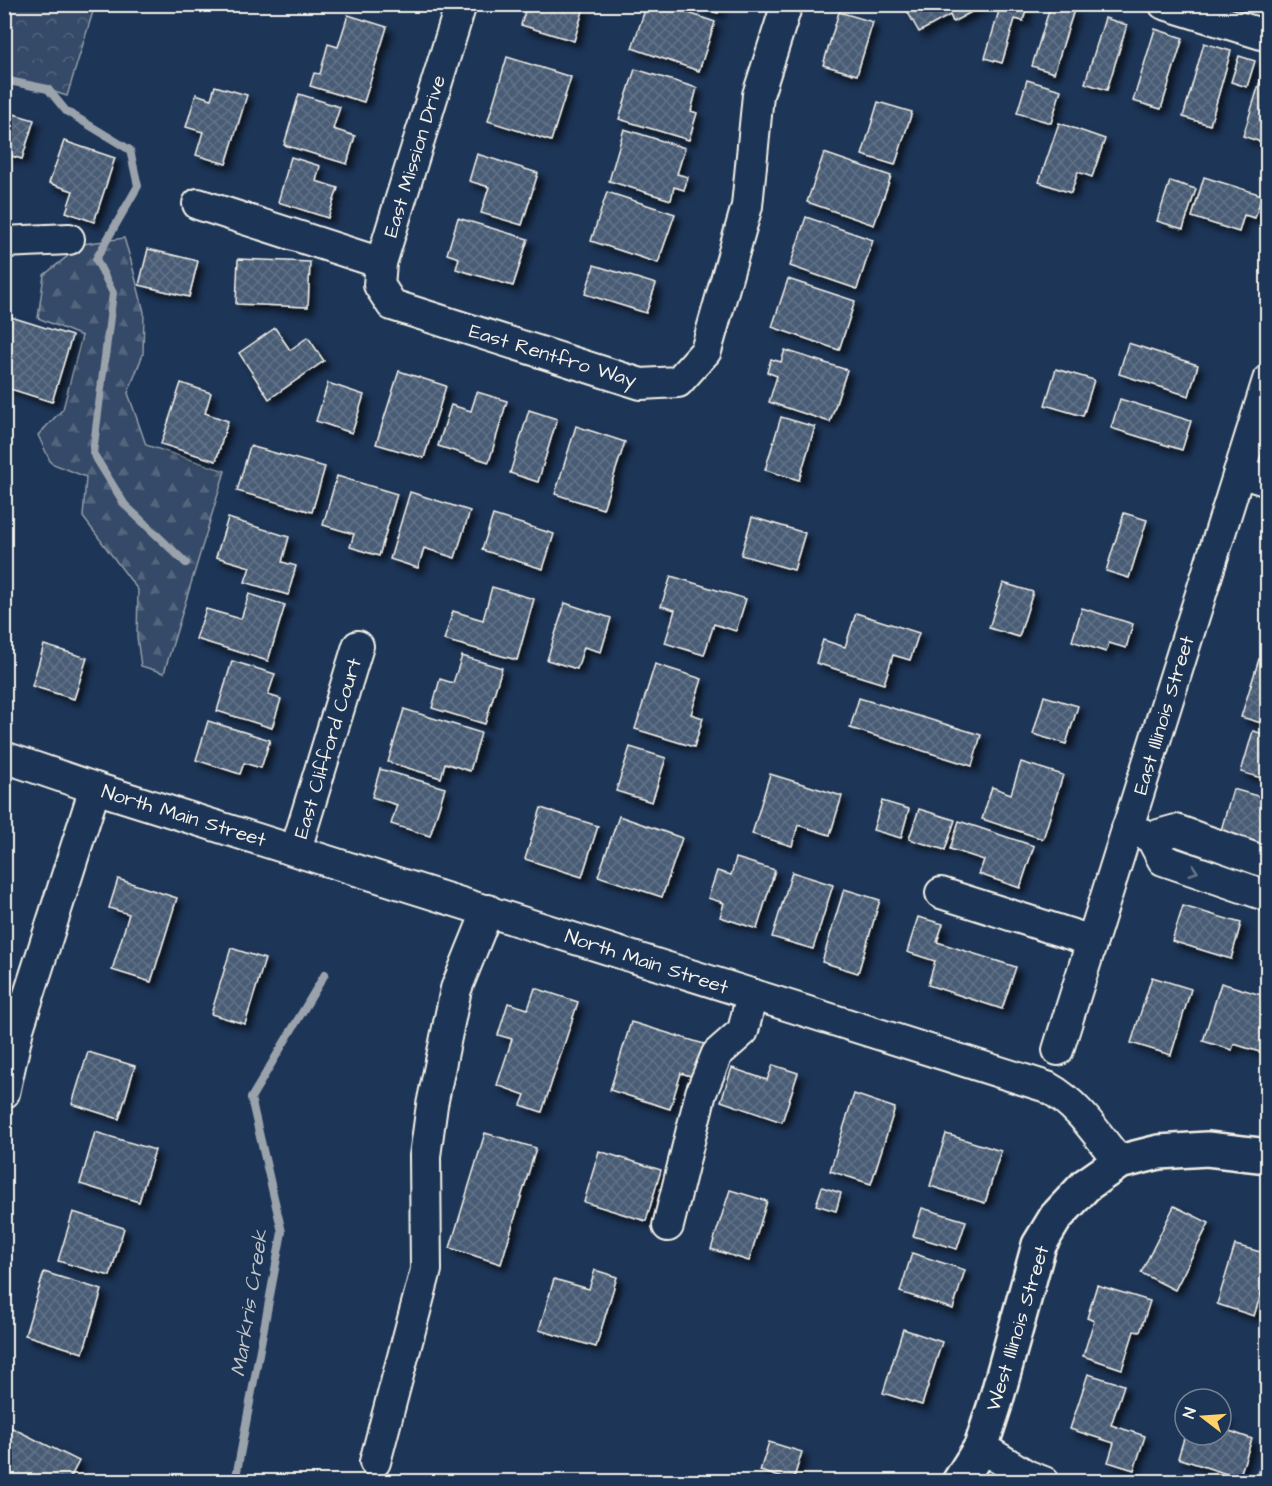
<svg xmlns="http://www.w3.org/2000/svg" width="1272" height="1486" font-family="'Architects Daughter',sans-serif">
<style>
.forest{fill:url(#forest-firs);stroke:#949ea8;stroke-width:1.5}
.park{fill:url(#park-crowns);stroke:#949ea8;stroke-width:1.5}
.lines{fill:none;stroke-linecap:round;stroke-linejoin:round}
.stream{stroke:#9aa2ab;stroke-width:8}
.building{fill:url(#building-cross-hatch);stroke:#f4f1e8;stroke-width:1.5;filter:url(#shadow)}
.minor-casing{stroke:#f4f1e8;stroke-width:34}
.major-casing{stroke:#f4f1e8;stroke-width:38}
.minor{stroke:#1d3557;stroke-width:30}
.major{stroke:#1d3557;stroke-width:33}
.oneway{stroke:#68778a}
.labels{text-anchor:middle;stroke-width:5;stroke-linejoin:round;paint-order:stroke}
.street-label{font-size:20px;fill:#f4f1e8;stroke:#1d3557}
.water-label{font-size:21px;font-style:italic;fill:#c0c3c4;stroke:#1d3557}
</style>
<defs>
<pattern id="forest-firs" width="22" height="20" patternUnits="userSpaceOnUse" patternTransform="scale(1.5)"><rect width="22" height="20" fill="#354a67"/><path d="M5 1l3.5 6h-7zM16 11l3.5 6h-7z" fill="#53657d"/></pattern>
<pattern id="park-crowns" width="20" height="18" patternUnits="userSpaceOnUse" patternTransform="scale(1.5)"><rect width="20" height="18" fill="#354a67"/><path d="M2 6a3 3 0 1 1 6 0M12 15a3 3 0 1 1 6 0" fill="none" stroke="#53657d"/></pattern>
<pattern id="building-cross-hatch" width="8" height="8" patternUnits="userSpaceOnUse" patternTransform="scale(1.5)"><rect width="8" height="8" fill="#485b74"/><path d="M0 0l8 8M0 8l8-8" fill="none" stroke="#637388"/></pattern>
<filter id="shadow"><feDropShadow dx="5.5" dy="5.5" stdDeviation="3" flood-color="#0009"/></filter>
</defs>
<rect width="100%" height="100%" fill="#1d3557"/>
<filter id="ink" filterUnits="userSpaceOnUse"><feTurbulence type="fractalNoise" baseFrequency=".0167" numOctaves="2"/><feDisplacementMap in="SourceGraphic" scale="12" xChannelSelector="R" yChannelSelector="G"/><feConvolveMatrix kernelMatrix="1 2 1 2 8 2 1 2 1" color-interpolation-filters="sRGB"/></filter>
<g filter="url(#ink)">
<path class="forest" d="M 124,238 L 131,261 L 144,312 L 143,354 L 128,393 L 146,445 L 225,471 L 164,673 L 141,666 L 137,637 L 138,590 L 83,517 L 86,477 L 51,463 L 38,435 L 63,409 L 82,336 L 38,318 L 44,275 L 83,244 Z"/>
<path class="park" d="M 5,4 L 95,5 L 67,96 L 5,76 Z"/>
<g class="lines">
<g class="stream">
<path d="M 4,80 L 48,89 L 66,111 L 130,150 L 138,186 L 96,259 L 113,293 L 93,453 L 125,505 L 186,563"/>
<path d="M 235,1482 L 282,1232 L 251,1098 L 325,974"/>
</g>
</g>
<g class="building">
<path d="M 527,4 L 585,4 L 574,41 L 521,25 Z"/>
<path d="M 647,4 L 662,4 L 715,22 L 699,71 L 632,48 Z"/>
<path d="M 691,4 L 721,4 L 718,13 Z"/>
<path d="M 915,4 L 986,4 L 953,22 L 950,15 L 919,32 L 906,9 Z"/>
<path d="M 1001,4 L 1028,4 L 1023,21 L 1015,19 L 1002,63 L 985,58 Z"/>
<path d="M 1051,4 L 1074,10 L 1054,73 L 1032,66 Z"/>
<path d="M 839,12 L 873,22 L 857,75 L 823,65 Z"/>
<path d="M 348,15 L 387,27 L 364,102 L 310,86 L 314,73 L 320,74 L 328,44 L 338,47 Z"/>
<path d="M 1105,18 L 1127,25 L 1107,90 L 1085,83 Z"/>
<path d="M 1155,29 L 1183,38 L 1161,109 L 1133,101 Z"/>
<path d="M 1204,43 L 1231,51 L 1210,125 L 1183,117 Z"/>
<path d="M 1239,56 L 1255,61 L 1247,87 L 1231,82 Z"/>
<path d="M 507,57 L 571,77 L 551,141 L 488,121 Z"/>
<path d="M 1266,62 L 1268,63 L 1268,122 L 1261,142 L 1243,136 Z"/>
<path d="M 635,69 L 697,88 L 691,111 L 697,113 L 689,140 L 619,119 Z"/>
<path d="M 1027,80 L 1061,90 L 1051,123 L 1017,113 Z"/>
<path d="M 215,86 L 247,95 L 226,164 L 196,155 L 203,132 L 186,127 L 196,94 L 211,99 Z"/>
<path d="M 299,94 L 340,107 L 333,129 L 355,136 L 347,164 L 284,145 Z"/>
<path d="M 878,102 L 912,112 L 895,165 L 862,155 Z"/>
<path d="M 4,111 L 34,120 L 22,159 L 4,154 Z"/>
<path d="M 1059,123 L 1105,139 L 1092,177 L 1078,172 L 1071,193 L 1039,182 Z"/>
<path d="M 624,129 L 685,148 L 677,174 L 688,177 L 684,190 L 674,187 L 671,200 L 609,181 Z"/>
<path d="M 64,141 L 115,158 L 94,222 L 66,212 L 73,191 L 49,183 Z"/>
<path d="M 824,153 L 891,176 L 874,225 L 807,202 Z"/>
<path d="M 477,154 L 538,173 L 522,225 L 481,213 L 489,187 L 469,181 Z"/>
<path d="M 291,157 L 320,166 L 316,181 L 338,188 L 328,218 L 278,202 Z"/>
<path d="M 1204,177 L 1262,195 L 1255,218 L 1244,215 L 1239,232 L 1192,217 Z"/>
<path d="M 1170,181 L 1196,189 L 1183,229 L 1157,221 Z"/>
<path d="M 607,192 L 675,214 L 658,263 L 591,241 Z"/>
<path d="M 806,217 L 873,240 L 857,289 L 790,266 Z"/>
<path d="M 458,218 L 528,239 L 513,286 L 456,269 L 459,258 L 447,254 Z"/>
<path d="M 148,249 L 198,261 L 189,297 L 139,285 Z"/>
<path d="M 238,259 L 310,262 L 308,307 L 236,304 Z"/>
<path d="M 594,265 L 656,284 L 646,313 L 585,294 Z"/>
<path d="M 788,279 L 855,301 L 839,350 L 772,327 Z"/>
<path d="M 11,317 L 72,336 L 52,402 L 4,387 L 4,339 Z"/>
<path d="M 275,328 L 290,350 L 308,337 L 324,361 L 269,399 L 239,353 Z"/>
<path d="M 1128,343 L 1198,365 L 1189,396 L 1119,374 Z"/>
<path d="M 785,350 L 847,370 L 830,422 L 769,402 L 777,376 L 767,372 L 771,359 L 781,362 Z"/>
<path d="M 1056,369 L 1094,380 L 1083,416 L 1045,405 Z"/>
<path d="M 399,371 L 446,386 L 424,458 L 376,444 Z"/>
<path d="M 181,383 L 211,393 L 205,413 L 228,421 L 216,461 L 161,444 Z"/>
<path d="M 328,383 L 364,395 L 352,433 L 316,421 Z"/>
<path d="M 477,392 L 507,401 L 489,462 L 438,446 L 451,405 L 471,411 Z"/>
<path d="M 1120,399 L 1191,421 L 1182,450 L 1111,428 Z"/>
<path d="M 529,410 L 557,419 L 538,482 L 510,473 Z"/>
<path d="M 781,417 L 815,427 L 799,480 L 765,470 Z"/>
<path d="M 576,426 L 625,442 L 603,509 L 555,494 Z"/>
<path d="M 250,446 L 325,467 L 312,512 L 237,491 Z"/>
<path d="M 337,476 L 397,494 L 379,556 L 350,547 L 354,534 L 323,525 Z"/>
<path d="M 410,492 L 470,511 L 455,558 L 424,548 L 418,568 L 390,559 Z"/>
<path d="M 1124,513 L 1147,520 L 1129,578 L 1106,571 Z"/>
<path d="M 493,515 L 554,534 L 543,569 L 482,550 Z"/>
<path d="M 752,517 L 805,533 L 794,570 L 741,555 Z"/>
<path d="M 228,518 L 289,537 L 282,562 L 296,566 L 288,595 L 245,582 L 250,567 L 216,557 Z"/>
<path d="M 671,576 L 746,599 L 736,631 L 714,624 L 704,655 L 665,643 L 675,610 L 661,606 Z"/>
<path d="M 1003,583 L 1033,592 L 1019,637 L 989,628 Z"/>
<path d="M 492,587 L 534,599 L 517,660 L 444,640 L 453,611 L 483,620 Z"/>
<path d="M 249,594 L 285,605 L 268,661 L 196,639 L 206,609 L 241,619 Z"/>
<path d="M 565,603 L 611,618 L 601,652 L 584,647 L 577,669 L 547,660 Z"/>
<path d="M 1082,608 L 1133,624 L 1126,648 L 1109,643 L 1106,652 L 1072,641 Z"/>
<path d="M 856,613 L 919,633 L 910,660 L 893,655 L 884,684 L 816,663 L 823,640 L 845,647 Z"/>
<path d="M 44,645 L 87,658 L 74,699 L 32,686 Z"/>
<path d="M 462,656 L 502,668 L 485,724 L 432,708 L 440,679 L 453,683 Z"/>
<path d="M 1259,659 L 1268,661 L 1268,725 L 1241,717 Z"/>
<path d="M 232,661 L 275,674 L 268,695 L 281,699 L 272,728 L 217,711 Z"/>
<path d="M 655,664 L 702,679 L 691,714 L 703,718 L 694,747 L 635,729 Z"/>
<path d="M 1044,696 L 1078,706 L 1066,744 L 1033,734 Z"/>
<path d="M 859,698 L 981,735 L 972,766 L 850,728 Z"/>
<path d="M 404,709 L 481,733 L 470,771 L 445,763 L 441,778 L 388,762 Z"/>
<path d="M 208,721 L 270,740 L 261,768 L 244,763 L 240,774 L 196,760 Z"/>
<path d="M 1253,731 L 1268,735 L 1268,780 L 1241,772 Z"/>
<path d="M 630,747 L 666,758 L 652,802 L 616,791 Z"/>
<path d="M 1021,762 L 1063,775 L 1043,839 L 982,819 L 992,787 L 1011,794 Z"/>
<path d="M 380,769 L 445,788 L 430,836 L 391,824 L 397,805 L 372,797 Z"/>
<path d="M 770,774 L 842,796 L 830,835 L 798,825 L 792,846 L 752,834 Z"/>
<path d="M 1233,789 L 1268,799 L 1266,851 L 1219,837 Z"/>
<path d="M 882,801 L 909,809 L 901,838 L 873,830 Z"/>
<path d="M 541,808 L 598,826 L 582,877 L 525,859 Z"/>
<path d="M 919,809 L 955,820 L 945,850 L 909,839 Z"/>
<path d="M 619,816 L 682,838 L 662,897 L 598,876 Z"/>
<path d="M 959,821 L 1034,846 L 1020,888 L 979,874 L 984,860 L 950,849 Z"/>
<path d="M 736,858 L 775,870 L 757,929 L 720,917 L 724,903 L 708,898 L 717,871 L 731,875 Z"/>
<path d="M 792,872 L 833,885 L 813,949 L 772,937 Z"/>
<path d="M 118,879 L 177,898 L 151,982 L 112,970 L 129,914 L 109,908 Z"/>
<path d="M 844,889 L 880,900 L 858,973 L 822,962 Z"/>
<path d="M 1183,906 L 1241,923 L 1231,959 L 1172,941 Z"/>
<path d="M 918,917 L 943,924 L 937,942 L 1016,967 L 1002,1009 L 928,985 L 935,961 L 907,952 Z"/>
<path d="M 231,948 L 265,959 L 245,1024 L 211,1014 Z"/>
<path d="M 1152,977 L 1191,989 L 1171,1055 L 1131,1043 Z"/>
<path d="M 1221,983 L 1268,997 L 1268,1040 L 1263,1053 L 1234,1044 L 1232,1050 L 1203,1041 Z"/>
<path d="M 535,988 L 578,1002 L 542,1112 L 521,1105 L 525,1095 L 497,1085 L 512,1039 L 498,1035 L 508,1003 L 528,1009 Z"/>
<path d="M 631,1022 L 704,1044 L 694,1077 L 681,1073 L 670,1109 L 610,1090 Z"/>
<path d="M 88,1052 L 135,1066 L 119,1119 L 72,1104 Z"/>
<path d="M 773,1065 L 798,1073 L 782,1122 L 721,1101 L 732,1068 L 767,1080 Z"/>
<path d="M 854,1094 L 895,1108 L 871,1184 L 830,1171 Z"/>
<path d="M 95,1132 L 155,1150 L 139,1202 L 80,1184 Z"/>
<path d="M 485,1133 L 536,1148 L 501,1264 L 450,1248 Z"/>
<path d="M 946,1134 L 1001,1151 L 985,1203 L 930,1186 Z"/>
<path d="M 599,1151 L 661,1170 L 646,1221 L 584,1202 Z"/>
<path d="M 822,1187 L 841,1193 L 836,1211 L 816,1205 Z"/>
<path d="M 730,1190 L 767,1201 L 749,1261 L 711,1249 Z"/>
<path d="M 1174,1206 L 1209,1223 L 1175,1290 L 1141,1273 Z"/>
<path d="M 922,1208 L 966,1221 L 957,1249 L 913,1236 Z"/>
<path d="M 73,1212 L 124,1228 L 110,1276 L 58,1261 Z"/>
<path d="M 1235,1245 L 1268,1254 L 1268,1271 L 1254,1316 L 1217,1304 Z"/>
<path d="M 912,1253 L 965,1270 L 953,1309 L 900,1292 Z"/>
<path d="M 595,1270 L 617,1277 L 596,1347 L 539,1330 L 554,1279 L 589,1289 Z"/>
<path d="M 44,1272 L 102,1290 L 83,1353 L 25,1335 Z"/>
<path d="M 1097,1285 L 1150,1301 L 1140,1332 L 1134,1331 L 1122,1369 L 1083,1356 L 1094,1321 L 1087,1318 Z"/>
<path d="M 903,1329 L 942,1342 L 922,1405 L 883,1393 Z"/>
<path d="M 1088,1374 L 1124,1385 L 1111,1425 L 1145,1436 L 1134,1470 L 1108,1462 L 1114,1443 L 1070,1429 Z"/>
<path d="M 1221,1416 L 1228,1418 L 1224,1429 L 1252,1439 L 1239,1478 L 1178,1458 L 1185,1435 L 1221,1435 Z"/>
<path d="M 6,1425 L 79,1461 L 68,1482 L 8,1482 L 4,1480 L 4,1428 Z"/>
<path d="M 769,1442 L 802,1452 L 793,1481 L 760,1471 Z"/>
<path d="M 1266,1446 L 1268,1482 L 1255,1482 Z"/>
</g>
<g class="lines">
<g class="minor-casing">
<g id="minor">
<path d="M 461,4 L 381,263 L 379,285 L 392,305 L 641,384 L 678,382 L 706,351 L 747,206 L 758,95 L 787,4"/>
<path d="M 1164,4 L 1268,36"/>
<path d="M 198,204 L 381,263"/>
<path d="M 4,242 L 69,239"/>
<path d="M 1239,472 L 1268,481"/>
<path d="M 4,757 L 95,788 L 1047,1087 C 1078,1104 1097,1134 1119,1162"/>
<path d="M 1127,828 L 1151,837 L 1176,830 L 1268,863"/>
<path d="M 1151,837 L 1163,860 L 1268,896"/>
<path d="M 296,849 L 358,646"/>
<path d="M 941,893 L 1092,941"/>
<path d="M 1058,1050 L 1268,380"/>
<path d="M 4,1093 L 18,1029 L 95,788"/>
<path d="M 668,1226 L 701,1093 L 717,1054 L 743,1031 L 752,994"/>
<path d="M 981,1447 L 1026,1475 L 1044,1482"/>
<path d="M 375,1462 L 426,1270 L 425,1156 L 432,1105 L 456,989 L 488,910"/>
</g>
</g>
<g class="major-casing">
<path id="major" d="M 959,1482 L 981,1447 L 995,1404 L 1039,1245 L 1056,1217 L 1086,1185 L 1119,1162 L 1159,1152 L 1207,1149 L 1268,1156"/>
</g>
<use href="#minor" class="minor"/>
<use href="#major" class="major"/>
</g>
<defs><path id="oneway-chevron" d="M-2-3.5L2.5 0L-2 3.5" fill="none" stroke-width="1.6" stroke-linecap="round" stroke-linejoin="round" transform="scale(1.5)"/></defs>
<use class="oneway" href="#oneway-chevron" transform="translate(1194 871) rotate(19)"/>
</g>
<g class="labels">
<g class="street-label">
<text transform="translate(414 156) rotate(-73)" y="7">East Mission Drive</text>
<text transform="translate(553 355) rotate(17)" y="7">East Rentfro Way</text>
<text transform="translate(1163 715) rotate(-73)" y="7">East Illinois Street</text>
<text transform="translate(327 748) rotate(-73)" y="7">East Clifford Court</text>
<text transform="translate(184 815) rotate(17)" y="7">North Main Street</text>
<text transform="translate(647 961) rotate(18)" y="7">North Main Street</text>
<text transform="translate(1017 1328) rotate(-73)" y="7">West Illinois Street</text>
</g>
<g class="water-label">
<text transform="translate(249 1303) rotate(-81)" y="7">Markris Creek</text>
</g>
</g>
<rect width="1272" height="1486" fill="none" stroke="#1d3557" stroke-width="24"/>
<rect x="12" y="12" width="1248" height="1462" fill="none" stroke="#f4f1e8" stroke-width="2" filter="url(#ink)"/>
<g transform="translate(1203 1417) rotate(287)"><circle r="28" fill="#1d3557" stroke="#738091" stroke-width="1.5"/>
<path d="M0-4.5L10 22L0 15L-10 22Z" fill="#ffd166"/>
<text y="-9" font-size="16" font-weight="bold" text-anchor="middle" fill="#f4f1e8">N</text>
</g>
</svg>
